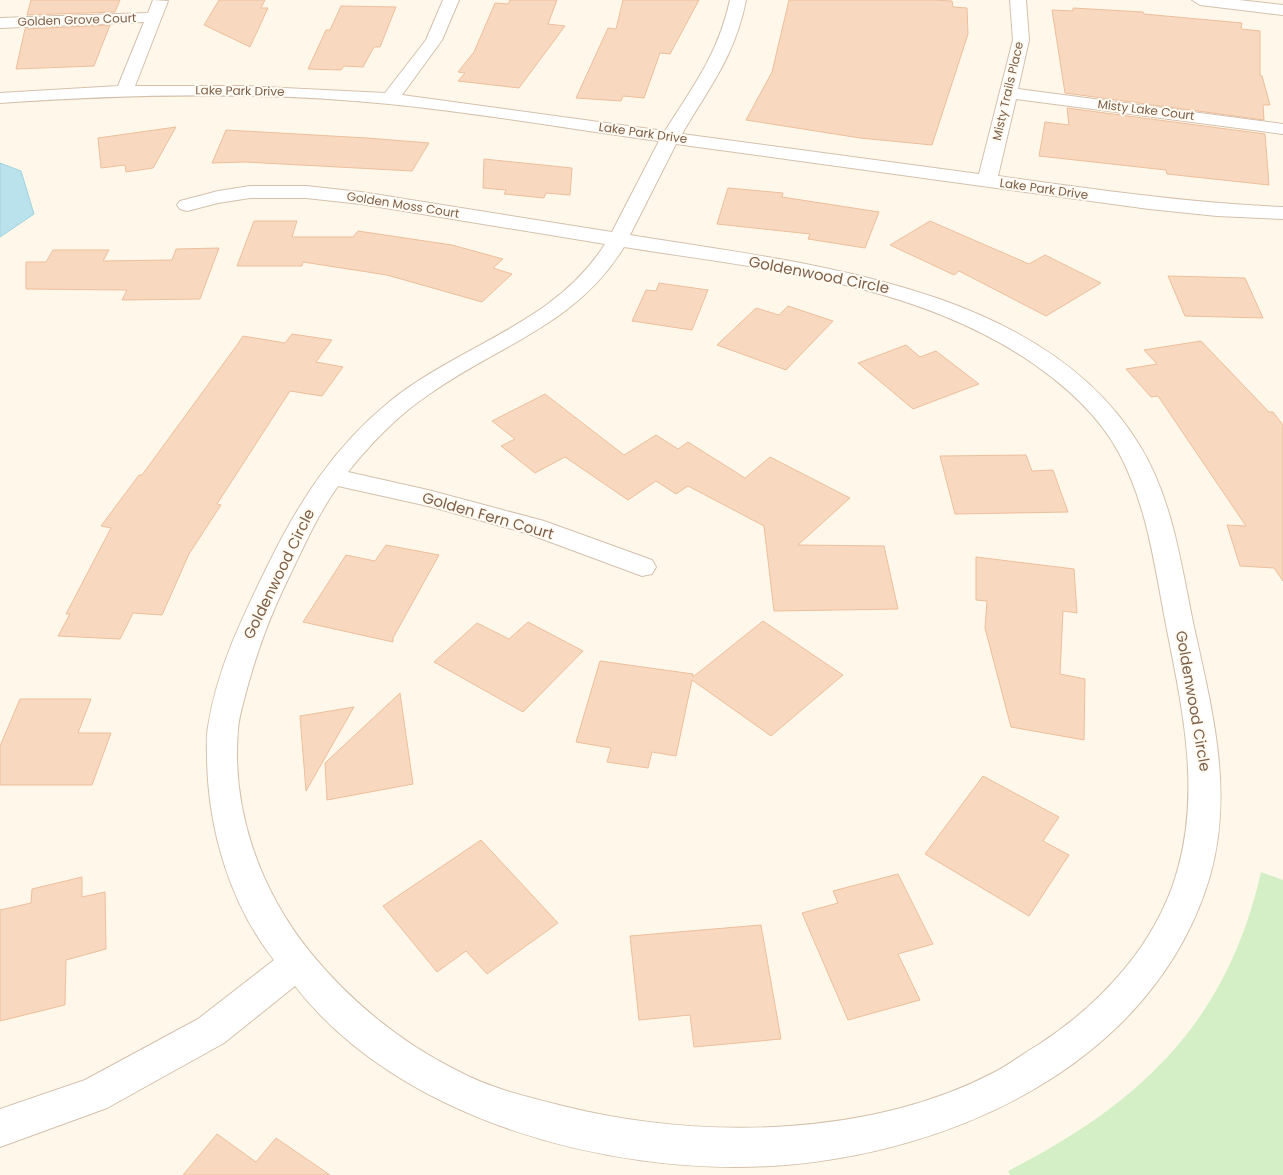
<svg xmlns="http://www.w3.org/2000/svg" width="1283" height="1175" font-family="Poppins,sans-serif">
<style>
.green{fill:#d4efc5}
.water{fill:#bae2ec;stroke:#9fd1df}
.building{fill:#f8d8be;stroke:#edbf9c}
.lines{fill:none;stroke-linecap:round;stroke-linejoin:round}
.minor-casing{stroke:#d4c0ad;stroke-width:2}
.minor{fill:#fff;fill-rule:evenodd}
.labels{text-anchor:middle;stroke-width:4;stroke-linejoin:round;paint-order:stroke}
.far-street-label{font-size:12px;fill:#7e5f48;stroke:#fffbf2}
.street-label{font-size:15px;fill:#7e5f48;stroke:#fffbf2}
</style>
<rect width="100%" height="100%" fill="#fff8ea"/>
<path class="green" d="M 1261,872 L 1283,880 L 1283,1175 L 1010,1175 L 1008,1171 C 1141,1103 1227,1022 1261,872 Z"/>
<path class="water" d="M 0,163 L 21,171 L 34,214 L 0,237 Z"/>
<g class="building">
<path d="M 31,0 L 120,0 L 115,12 L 27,15 Z"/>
<path d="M 219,0 L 265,0 L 261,8 L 268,8 L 250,47 L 204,25 Z"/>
<path d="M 510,0 L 557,0 L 548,24 L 565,26 L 519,88 L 458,81 L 465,73 L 458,72 L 474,52 L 495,3 L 508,4 Z"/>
<path d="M 623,0 L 699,0 L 670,54 L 660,53 L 644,98 L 623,96 L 621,101 L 576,98 L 608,28 L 616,29 Z"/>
<path d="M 789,0 L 934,0 L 952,1 L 953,7 L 967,8 L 968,34 L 932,145 L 860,138 L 746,120 L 772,72 Z"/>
<path d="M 341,6 L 396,7 L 380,47 L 374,47 L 363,67 L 344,66 L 341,70 L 308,69 L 326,30 L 330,30 Z"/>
<path d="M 1073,8 L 1143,12 L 1144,14 L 1242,23 L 1241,29 L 1260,31 L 1260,75 L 1262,76 L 1270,105 L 1263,105 L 1264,120 L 1065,93 L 1052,10 L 1073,11 Z"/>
<path d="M 110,25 L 94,66 L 16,69 L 25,29 Z"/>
<path d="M 1067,108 L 1265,134 L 1269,185 L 1167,174 L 1166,170 L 1039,156 L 1045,122 L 1069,125 Z"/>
<path d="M 176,127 L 153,168 L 126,172 L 125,165 L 101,168 L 98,138 Z"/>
<path d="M 226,130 L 367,138 L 429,143 L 412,171 L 245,162 L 212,163 Z"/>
<path d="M 484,159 L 572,168 L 570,195 L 546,193 L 544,198 L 504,194 L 506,190 L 483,188 Z"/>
<path d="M 728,188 L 783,193 L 782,197 L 879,212 L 865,248 L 808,239 L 810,234 L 717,224 Z"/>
<path d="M 254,221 L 297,221 L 292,237 L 353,237 L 358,231 L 452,245 L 503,259 L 493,268 L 512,274 L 482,302 L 387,275 L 303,262 L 302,266 L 237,266 Z"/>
<path d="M 930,221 L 1029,264 L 1045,255 L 1101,283 L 1046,316 L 959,271 L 954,275 L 890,245 Z"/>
<path d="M 219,248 L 200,299 L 122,300 L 127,290 L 26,289 L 26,262 L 46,262 L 53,250 L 109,250 L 103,261 L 172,260 L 176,249 Z"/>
<path d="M 1168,276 L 1245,278 L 1263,318 L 1185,316 Z"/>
<path d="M 659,283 L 708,290 L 692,330 L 632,321 L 646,290 L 656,291 Z"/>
<path d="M 788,306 L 833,321 L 786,370 L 717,345 L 756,308 L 779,315 Z"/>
<path d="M 292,334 L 332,340 L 316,362 L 343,367 L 322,396 L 290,391 L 217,504 L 221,505 L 189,554 L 162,615 L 133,613 L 120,639 L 58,636 L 70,614 L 66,614 L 111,528 L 101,526 L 139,475 L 142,475 L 237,345 L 243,336 L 285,343 Z"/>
<path d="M 1201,341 L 1269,412 L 1273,412 L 1283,425 L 1283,581 L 1274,568 L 1240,566 L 1227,525 L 1246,526 L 1158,396 L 1151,397 L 1126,369 L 1157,364 L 1144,350 Z"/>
<path d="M 906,345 L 920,357 L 936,351 L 979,384 L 913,409 L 858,363 Z"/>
<path d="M 545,394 L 624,455 L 656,435 L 678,449 L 688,442 L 745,478 L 770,457 L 850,498 L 798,545 L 884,546 L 898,609 L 774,611 L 764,526 L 688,486 L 676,494 L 656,481 L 628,500 L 565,457 L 535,473 L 501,446 L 515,439 L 492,421 Z"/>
<path d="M 1026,455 L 1032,471 L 1053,470 L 1068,512 L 955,514 L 940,456 Z"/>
<path d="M 386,545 L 439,555 L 393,638 L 393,642 L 303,622 L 346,555 L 375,561 Z"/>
<path d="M 976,557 L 1074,569 L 1077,613 L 1063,611 L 1060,674 L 1085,679 L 1084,740 L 1011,727 L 985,628 L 987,601 L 976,600 Z"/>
<path d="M 763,621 L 843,675 L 771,736 L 692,680 L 676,756 L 652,752 L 648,768 L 607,762 L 611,748 L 576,742 L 600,661 L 693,674 L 693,677 Z"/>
<path d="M 528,622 L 583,651 L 523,712 L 434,662 L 477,623 L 509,639 Z"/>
<path d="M 400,693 L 413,784 L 327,800 L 325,763 Z"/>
<path d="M 20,699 L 91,699 L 78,733 L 111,733 L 92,785 L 0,785 L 0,746 Z"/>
<path d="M 354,707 L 306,791 L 300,716 Z"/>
<path d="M 983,776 L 1059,817 L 1043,841 L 1069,855 L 1029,916 L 925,854 Z"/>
<path d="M 481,840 L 558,923 L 487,974 L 466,951 L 437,972 L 383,906 Z"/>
<path d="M 898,874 L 933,944 L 898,954 L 920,1000 L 848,1020 L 802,913 L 838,903 L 833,891 Z"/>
<path d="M 82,877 L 82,897 L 105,892 L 106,949 L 66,960 L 65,1005 L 0,1021 L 0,910 L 31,903 L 32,889 Z"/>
<path d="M 761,925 L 781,1039 L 694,1047 L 690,1015 L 639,1020 L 630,936 Z"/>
<path d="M 217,1134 L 256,1162 L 276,1138 L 330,1175 L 183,1175 Z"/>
</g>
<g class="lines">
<g class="minor-casing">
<g id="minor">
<path d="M 153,0 L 168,1 L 135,86 L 244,86 L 385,93 L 426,40 L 443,0 L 459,0 L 442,40 L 402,95 L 665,131 C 694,85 718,54 730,0 L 746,0 C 735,56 710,86 682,134 L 979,174 L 1013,40 L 1010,0 L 1026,0 L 1029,40 L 1018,89 L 1283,124 L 1283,134 L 1016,99 L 998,176 C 1093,189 1187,203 1283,207 L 1283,219 L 1217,216 L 1149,209 L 676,144 L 630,235 C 799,263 1042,283 1140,446 C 1173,500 1181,565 1194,627 C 1212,709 1234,792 1210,876 C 1155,1063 952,1155 771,1166 C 608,1175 399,1120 295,986 L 224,1043 L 107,1108 L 0,1147 L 0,1109 L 85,1080 L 198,1019 L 274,960 C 230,904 208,829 207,758 C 207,748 206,737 208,727 C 217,669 242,618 267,567 C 298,503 334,447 389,402 C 459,345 555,324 605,244 L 361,204 L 306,198 L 250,198 L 218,203 L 187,211 L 180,209 L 177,205 L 180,201 L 218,191 L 250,186 L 306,186 L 361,192 L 612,232 L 659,141 C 570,129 480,113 389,104 C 260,91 129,94 0,103 L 0,93 L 118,86 L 144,22 L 0,28 L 0,18 L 148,13 ZM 624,247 C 760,269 903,280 1022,356 C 1060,381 1097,412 1119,453 C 1143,498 1152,548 1161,598 C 1177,688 1204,780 1177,872 C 1156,945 1101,1004 1038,1045 C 1024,1053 1010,1064 995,1072 C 869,1138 699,1140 563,1106 C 527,1097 489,1088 456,1070 C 400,1042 349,1000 310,952 C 260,890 231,810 238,729 C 239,717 243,704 246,692 C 258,648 270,616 290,575 C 305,544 318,514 338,486 L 428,506 L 526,533 L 642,576 L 652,574 L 656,567 L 652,560 L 544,521 L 428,490 L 348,472 C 372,442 399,414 431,393 C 501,344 577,324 624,247 Z"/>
<path d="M 1192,0 L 1239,0 L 1283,5 L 1283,15 L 1200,5 Z"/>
</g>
</g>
<use href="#minor" class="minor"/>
</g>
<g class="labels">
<g class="far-street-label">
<text transform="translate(77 20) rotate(-2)" y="4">Golden Grove Court</text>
<text transform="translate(240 91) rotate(1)" y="4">Lake Park Drive</text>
<text transform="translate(1008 91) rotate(-77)" y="4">Misty Trails Place</text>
<text transform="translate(1146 110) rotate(7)" y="4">Misty Lake Court</text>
<text transform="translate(643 133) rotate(8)" y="4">Lake Park Drive</text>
<text transform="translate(1044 189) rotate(8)" y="4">Lake Park Drive</text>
<text transform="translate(403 205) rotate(9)" y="4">Golden Moss Court</text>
</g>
<g class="street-label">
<text transform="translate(819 275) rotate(11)" y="5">Goldenwood Circle</text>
<text transform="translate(488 516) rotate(16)" y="5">Golden Fern Court</text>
<text transform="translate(279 574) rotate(-64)" y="5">Goldenwood Circle</text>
<text transform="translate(1193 701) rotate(80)" y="5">Goldenwood Circle</text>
</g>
</g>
</svg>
